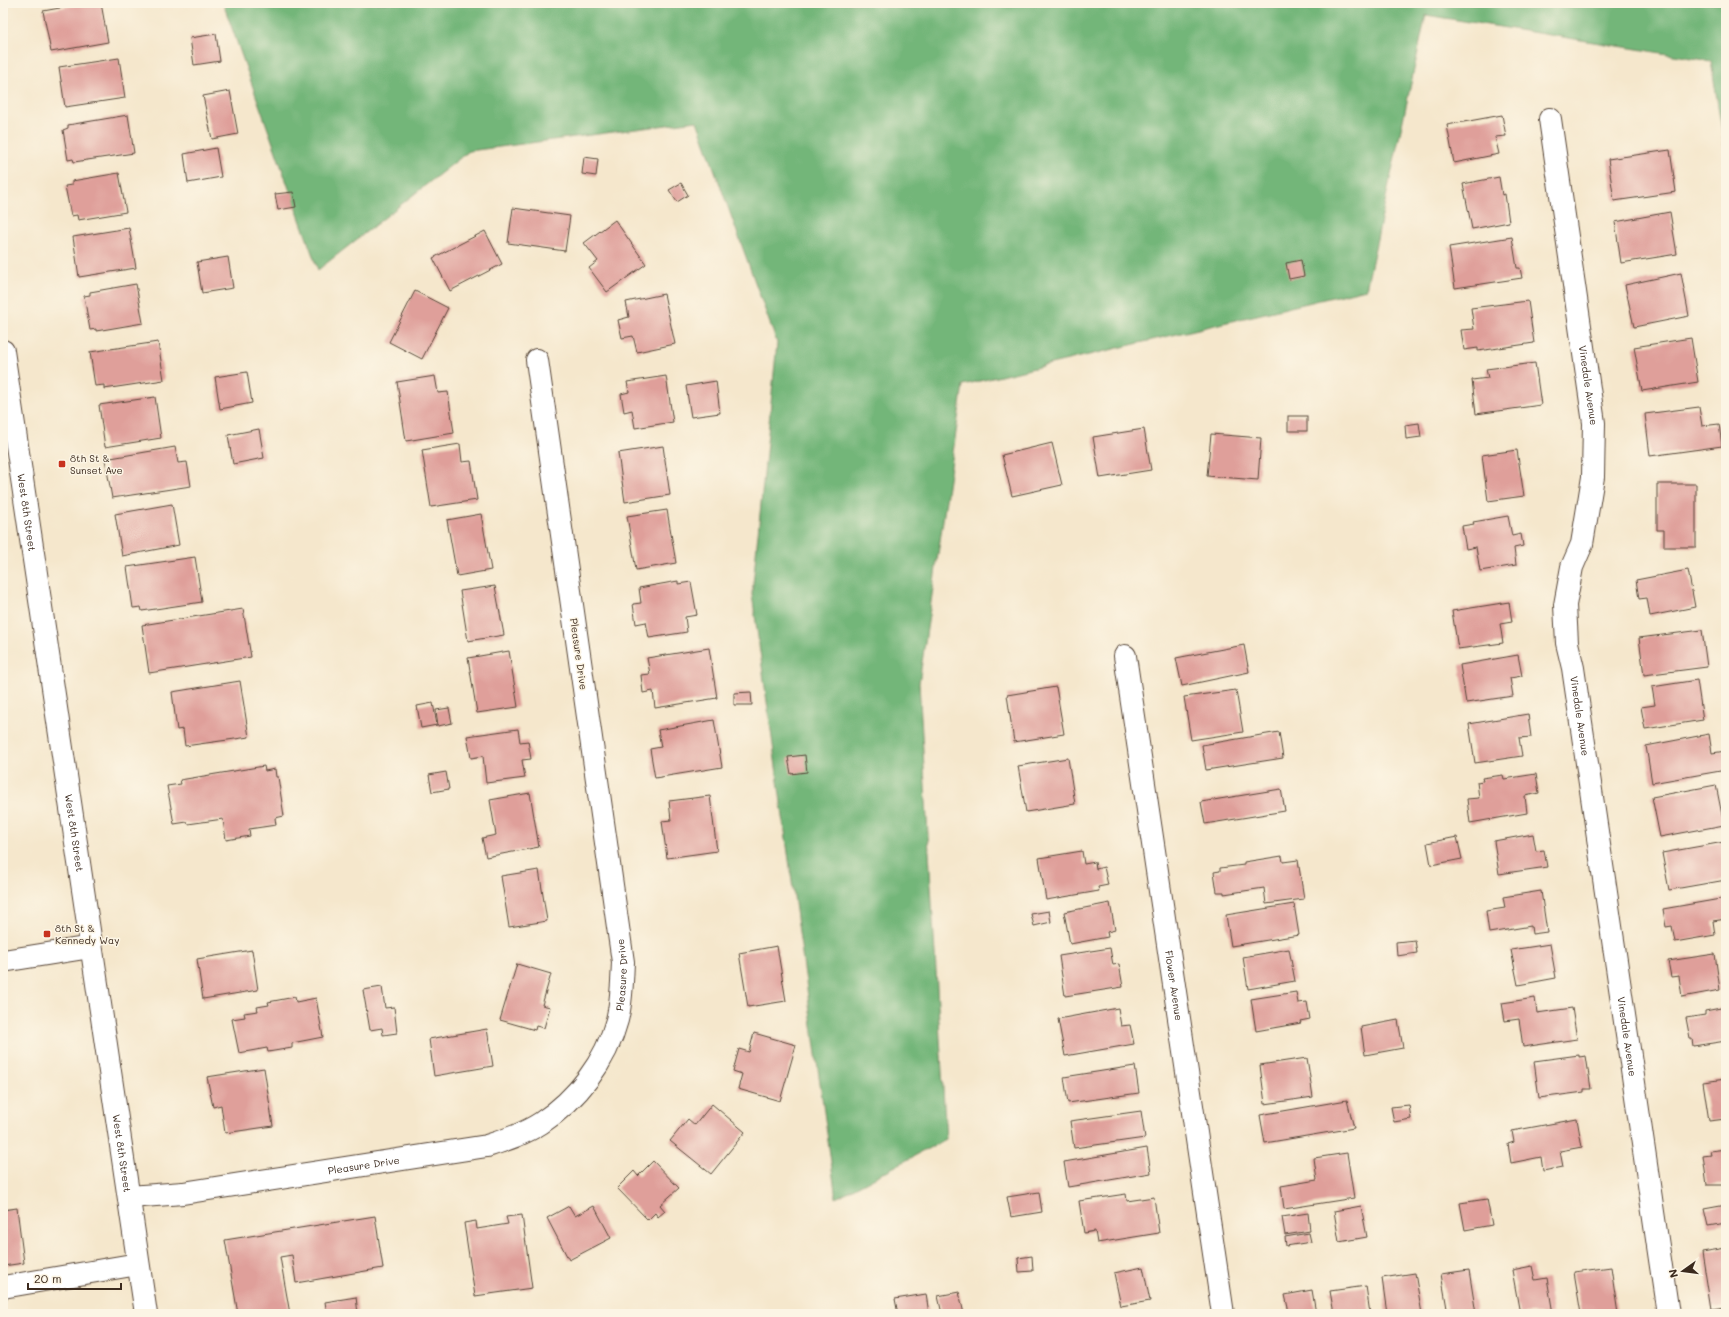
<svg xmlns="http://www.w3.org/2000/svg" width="1729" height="1317" font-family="Mali,sans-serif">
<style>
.forest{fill:#73b679;stroke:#57704c}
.building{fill:#df9f9a}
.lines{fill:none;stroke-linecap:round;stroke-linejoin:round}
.minor-casing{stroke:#574638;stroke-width:24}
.minor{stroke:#fff;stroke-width:22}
.poi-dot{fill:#c8321e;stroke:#fcf5e5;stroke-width:1.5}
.labels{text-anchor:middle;stroke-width:3;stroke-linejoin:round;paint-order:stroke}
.street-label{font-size:10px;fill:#3b2a1e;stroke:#fcf5e5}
.poi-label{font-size:10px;fill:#3b2a1e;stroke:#fcf5e5;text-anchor:start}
</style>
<rect width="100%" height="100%" fill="#fcf5e5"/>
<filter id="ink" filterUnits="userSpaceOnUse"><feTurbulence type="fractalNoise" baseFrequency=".025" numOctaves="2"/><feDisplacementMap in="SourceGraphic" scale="8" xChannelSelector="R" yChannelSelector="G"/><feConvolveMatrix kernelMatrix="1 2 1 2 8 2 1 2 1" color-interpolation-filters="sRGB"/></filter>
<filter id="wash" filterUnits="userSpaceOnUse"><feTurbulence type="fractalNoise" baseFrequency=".012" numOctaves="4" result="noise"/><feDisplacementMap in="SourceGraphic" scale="16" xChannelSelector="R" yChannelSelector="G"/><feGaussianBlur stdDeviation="0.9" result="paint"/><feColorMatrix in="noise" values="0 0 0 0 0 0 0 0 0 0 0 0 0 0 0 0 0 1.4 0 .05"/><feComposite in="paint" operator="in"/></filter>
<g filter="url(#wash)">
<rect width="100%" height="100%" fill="#f5e7cc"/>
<path class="forest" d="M 223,3 L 1726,3 L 1726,157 L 1711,61 L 1426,15 L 1366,289 L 963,385 L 919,683 L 946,1139 L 836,1198 L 752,594 L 777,343 L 697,121 L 469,151 L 318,270 Z"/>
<g id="blocks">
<g class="building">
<path d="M 88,3 L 101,3 L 108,42 L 51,52 L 43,11 Z"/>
<path d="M 216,34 L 220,61 L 194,65 L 190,38 Z"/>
<path d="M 119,58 L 125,98 L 65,107 L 59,67 Z"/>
<path d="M 230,91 L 238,134 L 212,139 L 203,96 Z"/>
<path d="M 128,115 L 134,153 L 74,162 L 73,159 L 68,160 L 63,130 L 68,128 L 68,125 Z"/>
<path d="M 1502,115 L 1506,136 L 1495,137 L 1499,154 L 1454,163 L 1447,125 Z"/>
<path d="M 216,148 L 221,177 L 188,183 L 184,154 Z"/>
<path d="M 1670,150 L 1676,192 L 1614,201 L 1608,159 Z"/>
<path d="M 584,157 L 598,159 L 596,176 L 582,174 Z"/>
<path d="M 119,173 L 126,212 L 78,220 L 77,215 L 71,216 L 65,186 L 72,185 L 72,181 Z"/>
<path d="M 1499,177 L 1502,195 L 1505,194 L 1509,222 L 1472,229 L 1463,184 Z"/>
<path d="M 681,183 L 688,195 L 677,202 L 669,190 Z"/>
<path d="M 293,192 L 296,207 L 278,210 L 275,194 Z"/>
<path d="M 513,208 L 570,216 L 565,251 L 508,243 Z"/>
<path d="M 1670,212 L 1677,254 L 1621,263 L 1615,222 Z"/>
<path d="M 615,220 L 646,264 L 607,292 L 589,268 L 598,261 L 584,243 Z"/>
<path d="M 129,228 L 136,268 L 79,277 L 73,237 Z"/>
<path d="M 485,231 L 502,264 L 450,291 L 433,258 Z"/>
<path d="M 1512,237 L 1517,268 L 1520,268 L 1522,278 L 1455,288 L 1449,247 Z"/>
<path d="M 228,257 L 233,288 L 202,293 L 197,262 Z"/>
<path d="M 1301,260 L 1304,276 L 1289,279 L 1286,263 Z"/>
<path d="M 1681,273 L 1689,316 L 1634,327 L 1625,285 Z"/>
<path d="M 136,284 L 143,323 L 96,331 L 96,329 L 90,330 L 84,296 L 90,295 L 90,292 Z"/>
<path d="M 415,291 L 448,308 L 422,359 L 389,342 Z"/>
<path d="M 664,294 L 675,344 L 637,352 L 633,336 L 622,338 L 618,320 L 629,317 L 626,302 Z"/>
<path d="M 1528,301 L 1534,343 L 1478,351 L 1478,348 L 1464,350 L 1461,330 L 1474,329 L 1471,308 Z"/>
<path d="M 1691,338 L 1698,382 L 1642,391 L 1634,347 Z"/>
<path d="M 158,342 L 164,380 L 104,389 L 104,385 L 95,386 L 90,352 Z"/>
<path d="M 1535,363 L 1541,405 L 1476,414 L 1472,380 L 1488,378 L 1486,369 Z"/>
<path d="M 247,372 L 252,403 L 220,409 L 215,377 Z"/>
<path d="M 435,376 L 438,393 L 448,392 L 454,433 L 406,441 L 397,382 Z"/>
<path d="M 666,376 L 673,422 L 635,428 L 632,410 L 624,412 L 621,394 L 629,392 L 627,382 Z"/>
<path d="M 716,381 L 720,413 L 691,417 L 686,386 Z"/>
<path d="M 155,397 L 161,438 L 105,447 L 99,405 Z"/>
<path d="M 1699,407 L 1702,426 L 1719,424 L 1722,446 L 1650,456 L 1645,414 Z"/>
<rect x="1288" y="416" width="19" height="15"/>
<path d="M 1419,423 L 1421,437 L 1406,439 L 1405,425 Z"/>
<path d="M 259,429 L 264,458 L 233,464 L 228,435 Z"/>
<path d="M 1144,429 L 1151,470 L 1100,478 L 1093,437 Z"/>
<path d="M 1211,434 L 1261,438 L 1258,480 L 1207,476 Z"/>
<path d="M 1052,443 L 1062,485 L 1012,496 L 1002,455 Z"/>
<path d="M 460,444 L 462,462 L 471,461 L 477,500 L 431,507 L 422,450 Z"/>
<path d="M 663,446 L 670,495 L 625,502 L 618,453 Z"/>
<path d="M 175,447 L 178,463 L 187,462 L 191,486 L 112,498 L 105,459 Z"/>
<path d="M 1517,450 L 1524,496 L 1488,501 L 1482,455 Z"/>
<path d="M 1657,484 L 1696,484 L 1696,547 L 1664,547 L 1664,530 L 1657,530 Z"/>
<path d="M 172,504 L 179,545 L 122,556 L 115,514 Z"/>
<path d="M 667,510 L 676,563 L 636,570 L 627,516 Z"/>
<path d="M 481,514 L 491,570 L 457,576 L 447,520 Z"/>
<path d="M 1508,516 L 1512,536 L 1521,534 L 1523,546 L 1514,548 L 1516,565 L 1480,571 L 1476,547 L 1466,549 L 1462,526 L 1474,524 L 1473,522 Z"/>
<path d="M 195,557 L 202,602 L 142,611 L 141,607 L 133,608 L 127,567 Z"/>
<path d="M 1688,570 L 1695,607 L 1650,616 L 1647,598 L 1639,599 L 1636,580 Z"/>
<path d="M 678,581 L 678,584 L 691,582 L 697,615 L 685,617 L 687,632 L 649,638 L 646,622 L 636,624 L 633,604 L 641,603 L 639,588 Z"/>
<path d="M 495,586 L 504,635 L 468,641 L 460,591 Z"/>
<path d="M 1509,602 L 1512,622 L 1500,624 L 1503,643 L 1458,649 L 1452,611 Z"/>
<path d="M 243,609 L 251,657 L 149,673 L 142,625 Z"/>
<path d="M 1702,630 L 1707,667 L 1644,675 L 1639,638 Z"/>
<path d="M 1244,645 L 1249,672 L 1182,686 L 1176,658 Z"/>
<path d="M 709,648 L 717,698 L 655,708 L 653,691 L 643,693 L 641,675 L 650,674 L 647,658 Z"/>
<path d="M 509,651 L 518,707 L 477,713 L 468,658 Z"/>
<path d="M 1518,655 L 1522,676 L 1510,678 L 1513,696 L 1466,703 L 1460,665 Z"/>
<path d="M 1697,680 L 1703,720 L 1645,729 L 1641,707 L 1655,705 L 1652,687 Z"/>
<path d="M 240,681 L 249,737 L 185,746 L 183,729 L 177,730 L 172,692 Z"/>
<path d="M 1056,687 L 1064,734 L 1014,742 L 1007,695 Z"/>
<path d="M 1236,690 L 1243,732 L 1191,740 L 1184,697 Z"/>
<path d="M 751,692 L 752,705 L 734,705 L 734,693 Z"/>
<path d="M 433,703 L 437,725 L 421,728 L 417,706 Z"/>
<path d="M 449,708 L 452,723 L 438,726 L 436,710 Z"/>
<path d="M 1528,714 L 1531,737 L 1519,738 L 1522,756 L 1475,763 L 1469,724 Z"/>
<path d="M 714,720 L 722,767 L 655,778 L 650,749 L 661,747 L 658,730 Z"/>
<path d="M 518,729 L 520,742 L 528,741 L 531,759 L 522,760 L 525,778 L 486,783 L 483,756 L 471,758 L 467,736 Z"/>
<path d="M 1279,732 L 1283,758 L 1206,770 L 1202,745 Z"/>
<path d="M 1709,734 L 1712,753 L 1726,751 L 1726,770 L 1652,783 L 1646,746 Z"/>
<path d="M 805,755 L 807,772 L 791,774 L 788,757 Z"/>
<path d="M 1068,758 L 1075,804 L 1026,812 L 1018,766 Z"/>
<path d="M 264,766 L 265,771 L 275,769 L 276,777 L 278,777 L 284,816 L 275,818 L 276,825 L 249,829 L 250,836 L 226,840 L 223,819 L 188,824 L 187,822 L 174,824 L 167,786 L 181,784 L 180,780 Z"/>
<path d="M 446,772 L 449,789 L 432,792 L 429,775 Z"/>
<path d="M 1536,774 L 1539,793 L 1525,796 L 1527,813 L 1470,823 L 1467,799 L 1479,798 L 1477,782 L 1483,781 L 1482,778 L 1503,775 L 1504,779 Z"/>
<path d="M 1716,785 L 1724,825 L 1660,837 L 1652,797 Z"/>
<path d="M 1281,789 L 1285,811 L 1205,824 L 1201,802 Z"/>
<path d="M 530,793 L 539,847 L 486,857 L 482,838 L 496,835 L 490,800 Z"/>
<path d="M 710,796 L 717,851 L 667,858 L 662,821 L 671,820 L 669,801 Z"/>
<path d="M 1533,834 L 1536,851 L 1544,850 L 1547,867 L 1499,874 L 1494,841 Z"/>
<path d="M 1457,837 L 1462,859 L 1431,865 L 1427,843 Z"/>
<path d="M 1724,842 L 1726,880 L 1669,890 L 1662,853 Z"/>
<path d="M 1082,851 L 1084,864 L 1095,862 L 1096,869 L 1104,867 L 1108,885 L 1098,887 L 1099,891 L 1046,900 L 1039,858 Z"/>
<path d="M 1282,856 L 1283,862 L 1298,860 L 1304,899 L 1266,904 L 1264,888 L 1224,894 L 1224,892 L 1217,892 L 1214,872 L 1220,871 L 1220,868 L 1244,865 L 1244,862 Z"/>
<path d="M 539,870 L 547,921 L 509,927 L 501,876 Z"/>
<path d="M 1541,891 L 1547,932 L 1532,934 L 1531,926 L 1489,933 L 1486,911 L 1505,908 L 1503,897 Z"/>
<path d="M 1726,898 L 1726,919 L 1713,921 L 1715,935 L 1675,942 L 1672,926 L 1666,927 L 1663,909 Z"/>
<path d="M 1110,903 L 1115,930 L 1107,932 L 1108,937 L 1070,944 L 1064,912 Z"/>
<path d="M 1294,904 L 1299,935 L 1231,946 L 1226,915 Z"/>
<path d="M 1049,911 L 1051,922 L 1034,926 L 1031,914 Z"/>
<path d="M 1415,940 L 1417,953 L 1397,956 L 1396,942 Z"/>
<path d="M 1550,944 L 1556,978 L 1518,985 L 1511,950 Z"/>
<path d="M 777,946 L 786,1001 L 748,1007 L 739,953 Z"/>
<path d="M 1110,948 L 1113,965 L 1119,964 L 1123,987 L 1065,996 L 1059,956 Z"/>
<path d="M 1289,949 L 1295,981 L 1248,989 L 1243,957 Z"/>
<path d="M 252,950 L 258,990 L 203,999 L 197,959 Z"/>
<path d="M 1715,954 L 1720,990 L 1682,997 L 1679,976 L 1671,977 L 1668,961 Z"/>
<path d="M 517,964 L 551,974 L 542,1005 L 550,1007 L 544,1028 L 536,1026 L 535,1030 L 500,1020 Z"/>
<path d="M 382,987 L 385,1008 L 394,1007 L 397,1033 L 383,1035 L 382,1028 L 370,1030 L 363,990 Z"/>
<path d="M 1296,992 L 1298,1003 L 1307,1002 L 1310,1019 L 1300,1021 L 1301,1023 L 1256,1031 L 1251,999 Z"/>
<path d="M 295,997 L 296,1002 L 316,998 L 323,1037 L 292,1043 L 292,1048 L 268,1052 L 267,1048 L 239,1053 L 232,1019 L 245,1017 L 244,1013 L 258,1011 L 257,1007 L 269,1005 L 268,1002 Z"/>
<path d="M 1535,998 L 1537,1013 L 1572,1008 L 1577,1039 L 1523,1047 L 1519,1019 L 1505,1021 L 1502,1003 Z"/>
<path d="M 1726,1007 L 1726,1041 L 1693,1046 L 1692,1039 L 1690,1039 L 1686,1018 L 1705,1015 L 1705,1011 Z"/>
<path d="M 1118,1008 L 1121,1026 L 1130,1025 L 1134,1044 L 1065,1056 L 1058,1019 Z"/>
<path d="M 1398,1020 L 1403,1048 L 1365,1055 L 1361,1027 Z"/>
<path d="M 487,1029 L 493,1066 L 434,1076 L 429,1039 Z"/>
<path d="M 754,1033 L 796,1045 L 780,1101 L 738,1089 L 742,1074 L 733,1071 L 739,1049 L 749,1052 Z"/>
<path d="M 1579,1055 L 1579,1057 L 1586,1056 L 1591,1089 L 1584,1089 L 1584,1092 L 1539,1098 L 1534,1061 Z"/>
<path d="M 1307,1058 L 1313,1097 L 1265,1104 L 1260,1065 Z"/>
<path d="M 1135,1066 L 1139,1093 L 1068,1103 L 1064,1077 Z"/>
<path d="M 264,1068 L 273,1126 L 225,1133 L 221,1105 L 213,1107 L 207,1077 Z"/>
<path d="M 1726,1079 L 1726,1119 L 1709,1121 L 1703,1082 Z"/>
<path d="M 1347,1100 L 1354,1128 L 1265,1143 L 1260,1115 Z"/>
<path d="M 712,1104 L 745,1132 L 711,1174 L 670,1141 L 688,1119 L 695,1125 Z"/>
<path d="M 1409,1105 L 1411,1119 L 1394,1122 L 1391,1107 Z"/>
<path d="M 1141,1111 L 1145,1138 L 1074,1148 L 1070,1121 Z"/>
<path d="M 1577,1119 L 1582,1147 L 1560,1151 L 1563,1167 L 1543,1171 L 1541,1157 L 1511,1163 L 1508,1144 L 1514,1142 L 1512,1131 Z"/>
<path d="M 1147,1148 L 1151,1173 L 1068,1187 L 1064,1162 Z"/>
<path d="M 1726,1149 L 1726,1185 L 1707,1185 L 1703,1156 L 1711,1155 L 1710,1151 Z"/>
<path d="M 1347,1153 L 1354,1198 L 1284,1209 L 1281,1186 L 1317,1180 L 1314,1158 Z"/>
<path d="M 653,1161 L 679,1188 L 660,1205 L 665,1211 L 658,1217 L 655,1213 L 648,1220 L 617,1188 L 634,1171 L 638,1176 Z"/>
<path d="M 1039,1192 L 1042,1212 L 1011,1217 L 1007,1197 Z"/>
<path d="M 1126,1194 L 1127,1201 L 1154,1197 L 1159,1233 L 1097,1243 L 1095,1231 L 1084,1233 L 1079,1201 Z"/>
<path d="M 1487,1199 L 1492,1225 L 1465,1230 L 1460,1203 Z"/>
<path d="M 1726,1205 L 1726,1223 L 1708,1226 L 1704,1209 Z"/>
<path d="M 569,1206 L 575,1216 L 594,1206 L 611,1238 L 569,1260 L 547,1218 Z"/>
<path d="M 1361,1206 L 1367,1237 L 1339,1242 L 1334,1211 Z"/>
<path d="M 17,1208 L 24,1263 L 3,1266 L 3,1210 Z"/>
<path d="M 1308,1213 L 1310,1231 L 1285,1235 L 1282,1217 Z"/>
<path d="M 522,1215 L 532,1288 L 475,1296 L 464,1223 L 476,1221 L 477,1229 L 508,1224 L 506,1217 Z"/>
<path d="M 375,1216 L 383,1268 L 296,1283 L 292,1255 L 280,1257 L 290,1314 L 238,1314 L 225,1240 Z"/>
<path d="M 1309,1233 L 1311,1242 L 1286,1246 L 1285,1237 Z"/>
<path d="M 1726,1248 L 1726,1307 L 1711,1309 L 1702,1252 Z"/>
<path d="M 1032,1256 L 1033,1271 L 1019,1272 L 1018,1258 Z"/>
<path d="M 1532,1266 L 1535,1280 L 1547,1278 L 1553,1314 L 1520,1314 L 1512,1270 Z"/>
<path d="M 1143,1267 L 1150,1301 L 1121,1306 L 1114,1273 Z"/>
<path d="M 1611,1267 L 1618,1314 L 1581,1314 L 1574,1272 Z"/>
<path d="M 1469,1270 L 1476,1314 L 1448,1314 L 1441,1274 Z"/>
<path d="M 1415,1273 L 1422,1314 L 1387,1314 L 1382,1278 Z"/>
<path d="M 1366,1286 L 1370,1314 L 1334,1314 L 1330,1291 Z"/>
<path d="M 1312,1290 L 1316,1314 L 1283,1314 L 1289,1312 L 1285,1295 Z"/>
<path d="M 959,1292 L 964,1314 L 942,1314 L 938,1296 Z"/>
<path d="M 926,1294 L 929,1314 L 898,1314 L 895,1299 Z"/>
<path d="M 356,1297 L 358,1314 L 327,1314 L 325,1302 Z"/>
</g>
</g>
</g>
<g filter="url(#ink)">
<use href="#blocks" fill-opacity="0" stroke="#574638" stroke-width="1"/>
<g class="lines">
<g class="minor-casing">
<g id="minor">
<path id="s1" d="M 1550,119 L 1594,423 L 1593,477 L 1582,544 L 1572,567 L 1565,605 L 1567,643 L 1573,668 L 1668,1314"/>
<path id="s2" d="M 3,351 L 146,1314"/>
<path id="s3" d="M 1125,656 L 1223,1314"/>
<path d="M 3,961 L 91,947"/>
<path id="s4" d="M 129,1197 L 183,1193 L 487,1146 C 505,1140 524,1134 541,1123 C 577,1099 606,1062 617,1020 C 622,1001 622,981 623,962 L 537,360"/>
<path d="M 3,1287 L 138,1264"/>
</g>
</g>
<use href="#minor" class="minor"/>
</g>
</g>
<g class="poi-dot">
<rect x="58" y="460" width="8" height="8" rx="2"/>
<rect x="43" y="930" width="8" height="8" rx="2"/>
</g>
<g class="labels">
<g class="street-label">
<text dy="4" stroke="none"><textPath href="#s1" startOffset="269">Vinedale Avenue</textPath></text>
<text dy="4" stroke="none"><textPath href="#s2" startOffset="163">West 8th Street</textPath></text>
<text transform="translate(579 654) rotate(82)" y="4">Pleasure Drive</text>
<text dy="4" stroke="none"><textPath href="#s1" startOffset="605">Vinedale Avenue</textPath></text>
<text dy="4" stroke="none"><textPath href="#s2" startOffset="487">West 8th Street</textPath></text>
<text dy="4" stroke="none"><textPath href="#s4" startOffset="597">Pleasure Drive</textPath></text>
<text dy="4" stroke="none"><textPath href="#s3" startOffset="333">Flower Avenue</textPath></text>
<text dy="4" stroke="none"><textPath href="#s1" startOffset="929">Vinedale Avenue</textPath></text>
<text dy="4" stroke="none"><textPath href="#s2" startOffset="811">West 8th Street</textPath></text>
<text dy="4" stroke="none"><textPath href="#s4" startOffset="237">Pleasure Drive</textPath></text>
</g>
<g class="poi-label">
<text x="70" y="462">8th St &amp;<tspan x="70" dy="12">Sunset Ave</tspan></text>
<text x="55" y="932">8th St &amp;<tspan x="55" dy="12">Kennedy Way</tspan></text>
</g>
</g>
<rect width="1729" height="1317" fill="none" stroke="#fcf5e5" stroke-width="16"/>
<g transform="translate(1683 1271) rotate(256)" stroke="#fcf5e5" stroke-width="3" paint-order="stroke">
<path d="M0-3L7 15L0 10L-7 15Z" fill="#3b2a1e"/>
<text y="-6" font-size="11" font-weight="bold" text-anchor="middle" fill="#3b2a1e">N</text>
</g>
<path d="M28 1283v6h93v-6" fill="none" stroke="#3b2a1e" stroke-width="2"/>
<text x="34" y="1283" font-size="12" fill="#3b2a1e" stroke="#fcf5e5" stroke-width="3" paint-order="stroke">20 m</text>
</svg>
